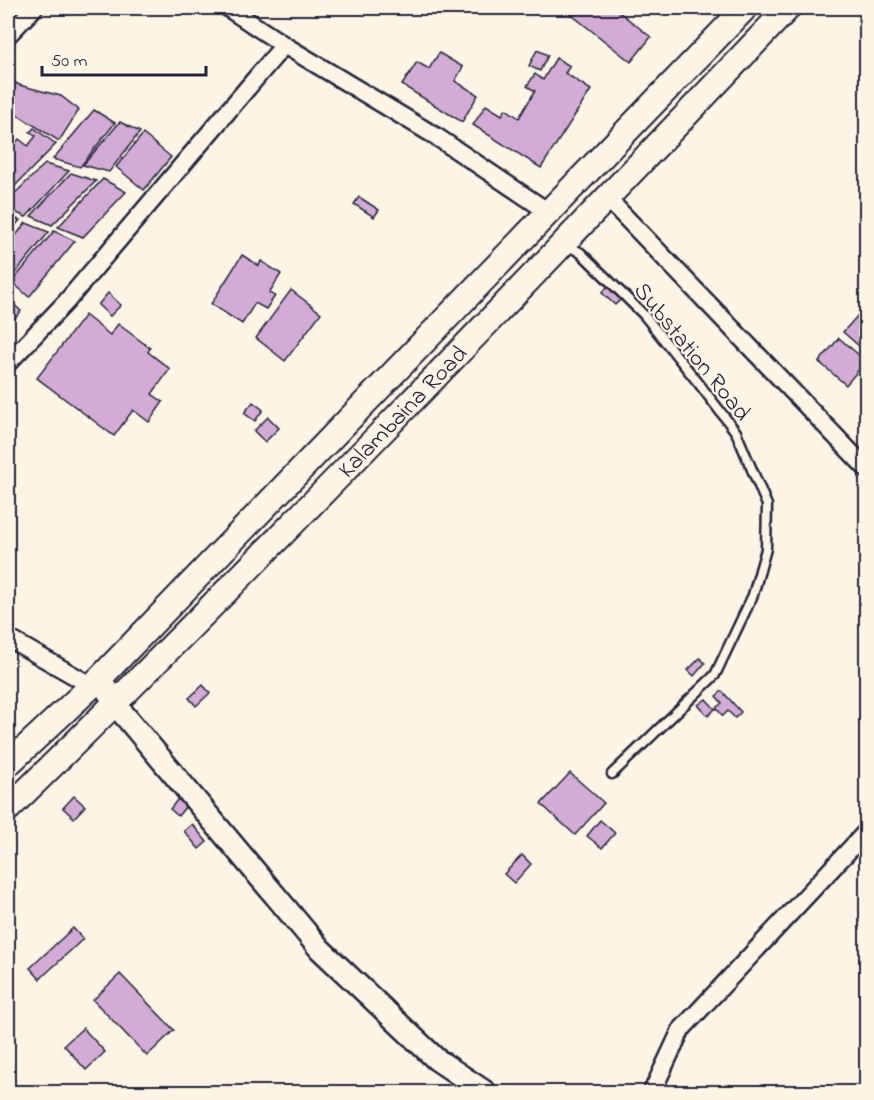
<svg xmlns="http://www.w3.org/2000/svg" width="874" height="1100" font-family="'Indie Flower',sans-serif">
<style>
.building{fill:#d2acd5;stroke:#22223b;stroke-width:1.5}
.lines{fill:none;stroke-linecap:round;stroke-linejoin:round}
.service-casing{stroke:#22223b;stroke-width:13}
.minor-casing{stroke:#22223b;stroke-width:21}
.tertiary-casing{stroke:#22223b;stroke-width:26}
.secondary-casing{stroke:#22223b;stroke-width:28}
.service{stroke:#fcf5e5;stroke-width:8}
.minor{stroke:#fcf5e5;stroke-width:16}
.tertiary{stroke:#fcf5e5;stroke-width:21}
.secondary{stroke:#fcf5e5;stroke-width:24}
.labels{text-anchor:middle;stroke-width:4.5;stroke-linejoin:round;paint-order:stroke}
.street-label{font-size:24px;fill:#22223b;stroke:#fcf5e5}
</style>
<rect width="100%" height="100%" fill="#fcf5e5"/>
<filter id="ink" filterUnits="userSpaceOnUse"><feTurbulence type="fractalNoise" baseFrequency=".0167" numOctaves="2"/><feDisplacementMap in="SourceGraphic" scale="12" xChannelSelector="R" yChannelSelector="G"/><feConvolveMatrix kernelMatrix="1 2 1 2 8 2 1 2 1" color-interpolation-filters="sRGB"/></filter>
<g filter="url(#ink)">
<g class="building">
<path d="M 563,8 L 614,8 L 651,37 L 631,62 Z"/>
<path d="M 537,50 L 548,55 L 540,71 L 529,66 Z"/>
<path d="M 439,53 L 463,67 L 455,81 L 478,95 L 462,122 L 402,85 L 417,62 L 429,69 Z"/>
<path d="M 556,58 L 570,66 L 565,73 L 591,90 L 541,168 L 473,125 L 486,105 L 502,115 L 506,109 L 519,118 L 535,91 L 527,86 L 535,74 L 543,80 Z"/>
<path d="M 8,78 L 19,85 L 61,96 L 79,110 L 59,141 L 8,109 Z"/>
<path d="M 94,110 L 115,123 L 80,167 L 53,159 Z"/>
<path d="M 120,122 L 140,132 L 109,172 L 83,165 Z"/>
<path d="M 34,128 L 56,144 L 13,188 L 8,185 L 8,152 L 19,139 L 28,146 L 36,136 L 30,132 Z"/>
<path d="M 143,134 L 171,157 L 144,190 L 116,167 Z"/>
<path d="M 45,164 L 69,171 L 26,217 L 8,209 L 8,200 Z"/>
<path d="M 71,173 L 96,181 L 52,225 L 31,216 Z"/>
<path d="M 103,179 L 126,192 L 83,237 L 58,227 Z"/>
<path d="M 359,197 L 379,210 L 374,217 L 354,204 Z"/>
<path d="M 8,216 L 20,220 L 8,234 Z"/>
<path d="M 26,223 L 49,232 L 8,282 L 8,245 Z"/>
<path d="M 54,231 L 75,241 L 29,297 L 12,282 Z"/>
<path d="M 242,255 L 259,266 L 261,261 L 281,274 L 269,293 L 275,296 L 266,309 L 255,303 L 242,324 L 211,304 Z"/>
<path d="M 608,286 L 622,298 L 615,305 L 602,293 Z"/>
<path d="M 291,290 L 321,313 L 285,361 L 256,338 Z"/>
<path d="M 108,293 L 121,305 L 110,316 L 98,305 Z"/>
<path d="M 8,299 L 21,311 L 8,327 Z"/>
<path d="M 860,313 L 866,319 L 866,352 L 843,332 Z"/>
<path d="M 85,315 L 110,335 L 118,324 L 150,348 L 148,352 L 170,369 L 152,394 L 163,402 L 149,422 L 133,410 L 114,436 L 37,378 Z"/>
<path d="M 839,338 L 866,361 L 846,385 L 819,362 Z"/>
<path d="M 253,402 L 263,410 L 255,421 L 244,413 Z"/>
<path d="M 268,417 L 279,428 L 265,442 L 254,431 Z"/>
<path d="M 700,658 L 705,663 L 694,676 L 688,670 Z"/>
<path d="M 203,685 L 210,693 L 196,706 L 189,698 Z"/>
<path d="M 722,691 L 741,712 L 735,718 L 728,711 L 723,716 L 716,708 L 722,703 L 716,696 Z"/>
<path d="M 706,699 L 715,709 L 708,716 L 698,705 Z"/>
<path d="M 570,773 L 604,803 L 575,835 L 541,804 Z"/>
<path d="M 74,796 L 85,806 L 74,818 L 63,808 Z"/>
<path d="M 178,799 L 186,806 L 178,816 L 170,809 Z"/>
<path d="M 600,820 L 615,833 L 602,848 L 587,836 Z"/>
<path d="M 192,824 L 207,842 L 199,849 L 184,831 Z"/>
<path d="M 522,855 L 531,864 L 514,883 L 504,874 Z"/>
<path d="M 73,928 L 83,939 L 40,979 L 30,968 Z"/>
<path d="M 120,974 L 174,1030 L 147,1056 L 93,1000 Z"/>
<path d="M 83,1028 L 105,1052 L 86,1070 L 64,1045 Z"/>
</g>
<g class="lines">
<g class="service-casing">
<path id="service" d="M 566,244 L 581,253 L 644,315 L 700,385 L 736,432 L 767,505 L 766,549 L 753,595 L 715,675 L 612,774"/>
</g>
<g class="minor-casing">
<g id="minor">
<path d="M 228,8 L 284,45 L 437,137 L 547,211"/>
<path d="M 8,35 L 34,8"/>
<path d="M 607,198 L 866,468"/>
<path d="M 8,363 L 66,302 L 284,45"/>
<path d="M 8,638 L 92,686"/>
<path d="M 652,1092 L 681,1030 L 866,832"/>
</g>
</g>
<g class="tertiary-casing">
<path id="tertiary" d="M 100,678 L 115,704 L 320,949 L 436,1059 L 485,1092"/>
</g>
<g class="secondary-casing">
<g id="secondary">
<path d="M 8,764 L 100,678 L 745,8"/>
<path id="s1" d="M 8,809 C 274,548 531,278 788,8"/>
</g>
</g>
<use href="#service" class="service"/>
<use href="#minor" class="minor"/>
<use href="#tertiary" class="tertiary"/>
<use href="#secondary" class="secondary"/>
</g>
</g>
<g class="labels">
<g class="street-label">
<text transform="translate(693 351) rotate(51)" y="8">Substation Road</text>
<text dy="8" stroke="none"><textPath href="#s1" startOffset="560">Kalambaina Road</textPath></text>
</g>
</g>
<rect width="874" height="1100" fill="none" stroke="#fcf5e5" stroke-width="30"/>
<rect x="15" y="15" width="844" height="1070" fill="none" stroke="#22223b" stroke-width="2" filter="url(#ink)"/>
<path d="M42 66v9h164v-9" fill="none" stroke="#22223b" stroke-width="3"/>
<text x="51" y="66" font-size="18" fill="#22223b" stroke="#fcf5e5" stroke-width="4.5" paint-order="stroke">50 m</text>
</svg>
